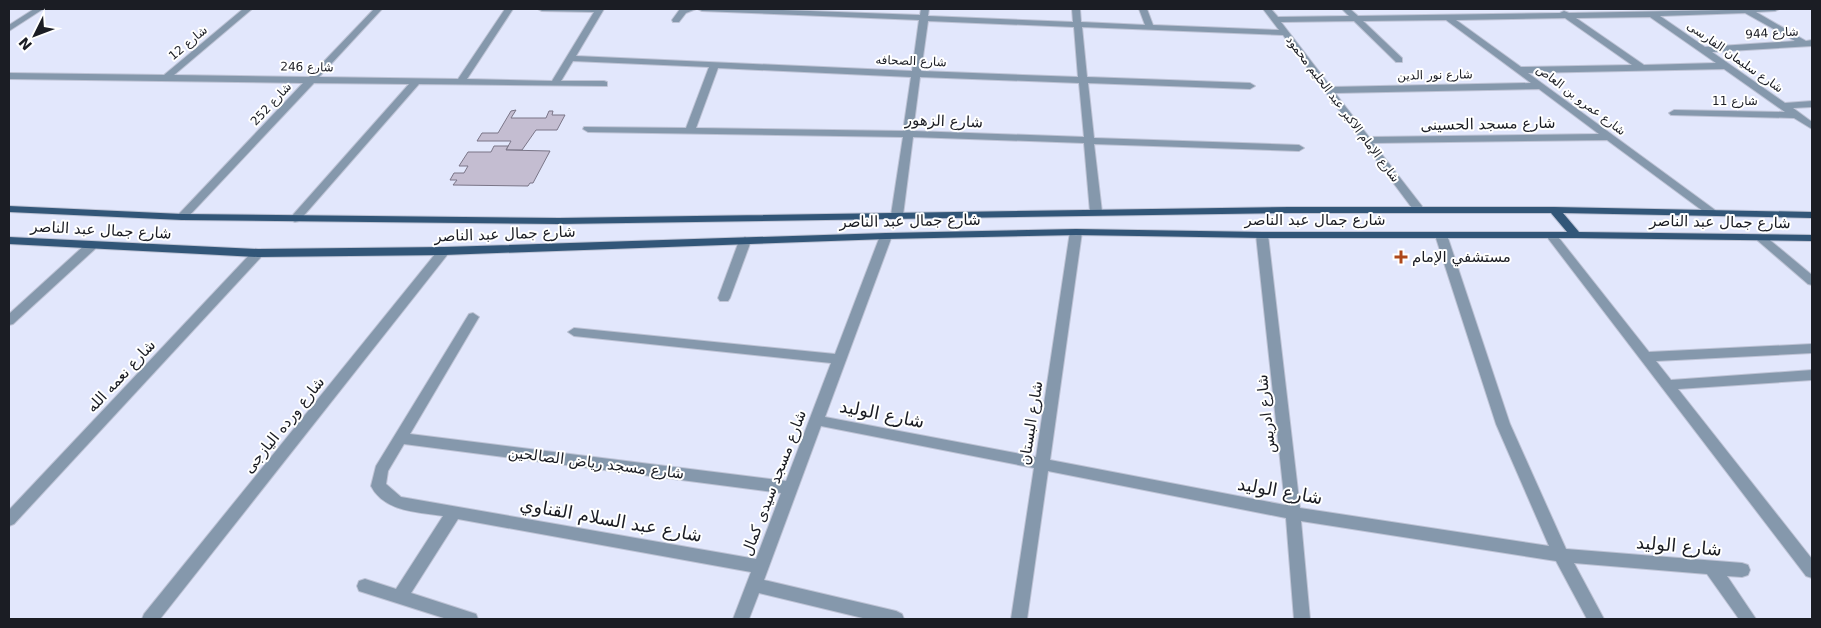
<svg xmlns="http://www.w3.org/2000/svg" width="1821" height="628" font-family="'DejaVu Sans','Noto Sans Arabic',sans-serif">
<style>
.building{fill:#c4bdd1;stroke:#7a7587}
.lines{fill:none;stroke-linecap:round;stroke-linejoin:round}
.minor-casing{stroke:#bec3d5;stroke-width:2}
.major-casing{stroke:#bec3d5;stroke-width:2}
.minor{fill:#8598ac;fill-rule:evenodd}
.major{fill:#325678;fill-rule:evenodd}
.poi-dot{fill:#ae481b;stroke:#fff;stroke-width:2}
.labels{text-anchor:middle;stroke-width:4;stroke-linejoin:round;paint-order:stroke}
.far-street-label{font-size:12px;fill:#1b1d24;stroke:#fff}
.street-label{font-size:15px;fill:#1b1d24;stroke:#fff}
.poi-label{font-size:15px;fill:#1b1d24;stroke:#fff;text-anchor:start}
.near-street-label{font-size:18px;fill:#1b1d24;stroke:#fff}
</style>
<rect width="100%" height="100%" fill="#e2e7fc"/>
<g class="building">
<path d="M 516,110 L 511,118 L 546,118 L 549,111 L 553,111 L 552,115 L 565,115 L 557,130 L 536,130 L 522,150 L 506,150 L 511,141 L 477,141 L 482,133 L 498,133 L 511,111 Z"/>
<path d="M 494,146 L 508,146 L 506,150 L 550,151 L 533,183 L 530,183 L 528,186 L 453,185 L 457,180 L 450,180 L 454,173 L 464,173 L 468,166 L 459,166 L 468,152 L 491,152 Z"/>
</g>
<g class="lines">
<g class="minor-casing">
<g id="minor">
<path d="M 34,9 L 43,9 L 9,31 L 9,25 Z"/>
<path d="M 243,9 L 252,9 L 174,75 L 309,77 L 374,9 L 382,9 L 319,77 L 458,79 L 505,9 L 513,9 L 467,79 L 552,81 L 594,12 L 542,11 L 538,9 L 604,9 L 576,56 L 912,71 L 919,20 L 702,11 L 698,9 L 756,9 L 920,15 L 921,9 L 929,9 L 928,16 L 1073,22 L 1072,9 L 1080,9 L 1081,22 L 1145,25 L 1139,9 L 1147,9 L 1153,25 L 1279,30 L 1263,9 L 1271,9 L 1278,17 L 1349,16 L 1342,9 L 1350,9 L 1358,16 L 1560,13 L 1564,11 L 1569,13 L 1779,9 L 1775,11 L 1756,12 L 1806,41 L 1812,40 L 1812,46 L 1712,52 L 1785,103 L 1812,101 L 1812,107 L 1793,108 L 1812,122 L 1812,129 L 1794,118 L 1671,115 L 1669,113 L 1674,110 L 1785,112 L 1724,69 L 1528,73 L 1715,210 L 1717,212 L 1715,214 L 1707,214 L 1607,140 L 1373,143 L 1425,210 L 1419,213 L 1415,212 L 1283,35 L 1082,27 L 1087,77 L 1250,83 L 1255,86 L 1250,89 L 1088,83 L 1094,138 L 1299,145 L 1304,148 L 1299,151 L 1094,144 L 1102,212 L 1096,215 L 1090,212 L 1084,143 L 913,137 L 903,215 L 897,218 L 891,215 L 903,137 L 588,132 L 583,129 L 584,127 L 686,128 L 709,67 L 573,61 L 561,81 L 604,81 L 607,82 L 607,86 L 419,84 L 299,221 L 295,222 L 289,219 L 291,217 L 409,84 L 314,83 L 186,219 L 182,220 L 176,217 L 178,215 L 303,83 L 9,79 L 9,73 L 164,75 ZM 1745,13 L 1795,41 L 1705,47 L 1660,16 ZM 1650,17 L 1716,63 L 1644,65 L 1576,18 ZM 1565,18 L 1632,65 L 1521,67 L 1456,20 ZM 1446,20 L 1531,83 L 1331,87 L 1281,22 L 1354,21 L 1396,62 L 1402,62 L 1402,58 L 1363,21 ZM 928,21 L 1074,27 L 1078,77 L 921,71 ZM 718,68 L 911,77 L 903,131 L 696,128 ZM 920,77 L 1079,83 L 1084,137 L 913,131 ZM 1539,89 L 1599,134 L 1369,137 L 1335,93 Z"/>
<path d="M 680,9 L 696,9 L 686,13 L 679,22 L 673,22 L 672,20 Z"/>
<path d="M 1076,229 L 1082,232 L 1050,460 L 1285,505 L 1256,235 L 1262,232 L 1268,235 L 1300,508 L 1549,546 L 1496,424 L 1435,235 L 1441,232 L 1447,235 L 1510,424 L 1566,549 L 1742,563 L 1748,565 L 1750,570 L 1748,575 L 1742,577 L 1727,576 L 1756,619 L 1739,619 L 1707,574 L 1574,563 L 1604,619 L 1587,619 L 1556,561 L 1301,521 L 1310,619 L 1294,619 L 1286,518 L 1048,471 L 1027,619 L 1011,619 L 1034,468 L 821,426 L 764,580 L 896,611 L 902,614 L 904,619 L 867,619 L 759,593 L 749,619 L 733,619 L 751,572 L 458,519 L 411,593 L 476,614 L 478,619 L 447,619 L 359,591 L 357,586 L 359,581 L 365,579 L 396,589 L 443,516 C 418,512 384,512 371,486 L 376,466 L 469,314 L 473,313 L 479,317 L 410,434 L 786,481 L 831,363 L 574,336 L 568,332 L 574,328 L 835,354 L 880,236 L 886,233 L 892,236 L 825,417 L 1036,457 L 1070,232 ZM 404,444 L 781,493 L 756,559 L 401,497 L 386,484 L 388,471 Z"/>
<path d="M 1551,232 L 1555,233 L 1649,352 L 1812,344 L 1812,353 L 1656,361 L 1671,380 L 1812,370 L 1812,380 L 1678,389 L 1812,559 L 1812,578 L 1806,576 L 1547,237 L 1545,235 Z"/>
<path d="M 1761,235 L 1765,236 L 1812,275 L 1812,285 L 1808,284 L 1757,240 L 1755,238 Z"/>
<path d="M 745,237 L 751,241 L 730,298 L 728,301 L 720,301 L 718,298 L 739,241 Z"/>
<path d="M 91,242 L 97,246 L 95,249 L 13,324 L 9,325 L 9,314 L 87,243 Z"/>
<path d="M 444,247 L 450,251 L 448,254 L 160,619 L 142,619 L 144,614 L 440,248 Z"/>
<path d="M 258,249 L 262,250 L 264,253 L 262,256 L 14,524 L 9,526 L 9,510 L 254,250 Z"/>
</g>
</g>
<g class="major-casing">
<path id="major" d="M 9,206 L 182,214 L 559,218 L 1289,207 L 1554,207 L 1812,212 L 1812,218 L 1563,213 L 1579,232 L 1812,235 L 1812,241 L 1576,238 L 1262,238 L 1076,235 L 886,239 L 444,255 L 258,257 L 9,244 L 9,237 L 258,249 L 444,247 L 886,233 L 1076,229 L 1262,232 L 1567,232 L 1551,213 L 1289,213 L 559,224 L 182,220 L 9,212 Z"/>
</g>
<use href="#minor" class="minor"/>
<use href="#major" class="major"/>
</g>
<path class="poi-dot" d="M1398.5 249.5h5v5h5v5h-5v5h-5v-5h-5v-5h5z"/>
<g class="labels">
<g class="far-street-label">
<text transform="translate(1772 33) rotate(-3)" y="4">شارع 944</text>
<text transform="translate(188 43) rotate(-40)" y="4">شارع 12</text>
<text transform="translate(1735 57) rotate(35)" y="4">شارع سليمان الفارسى</text>
<text transform="translate(911 61) rotate(2)" y="4">شارع الصحافه</text>
<text transform="translate(307 67) rotate(1)" y="4">شارع 246</text>
<text transform="translate(1435 75) rotate(-1)" y="4">شارع نور الدين</text>
<text transform="translate(1581 100) rotate(37)" y="4">شارع عمرو بن العاص</text>
<text x="1735" y="105">شارع 11</text>
<text transform="translate(271 104) rotate(-47)" y="4">شارع 252</text>
<text transform="translate(1343 109) rotate(53)" y="4">شارع الإمام الاكبر عبد الحليم محمود</text>
</g>
<g class="street-label">
<text transform="translate(944 121) rotate(2)" y="5">شارع الزهور</text>
<text transform="translate(1488 124) rotate(-1)" y="5">شارع مسجد الحسينى</text>
<text x="1315" y="225">شارع جمال عبد الناصر</text>
<text transform="translate(910 221) rotate(-1)" y="5">شارع جمال عبد الناصر</text>
<text transform="translate(1720 222) rotate(1)" y="5">شارع جمال عبد الناصر</text>
<text transform="translate(101 230) rotate(3)" y="5">شارع جمال عبد الناصر</text>
<text transform="translate(505 234) rotate(-2)" y="5">شارع جمال عبد الناصر</text>
<text transform="translate(121 376) rotate(-47)" y="5">شارع نعمه الله</text>
<text transform="translate(1266 414) rotate(-96)" y="5">شارع ادريس</text>
<text transform="translate(1031 423) rotate(-81)" y="5">شارع البستان</text>
<text transform="translate(284 425) rotate(-51)" y="5">شارع ورده اليازجى</text>
<text transform="translate(596 463) rotate(7)" y="5">شارع مسجد رياض الصالحين</text>
<text transform="translate(774 483) rotate(-69)" y="5">شارع مسجد سيدى كمال</text>
</g>
<g class="poi-label">
<text x="1412" y="262">مستشفي الإمام</text>
</g>
<g class="near-street-label">
<text transform="translate(882 414) rotate(11)" y="6">شارع الوليد</text>
<text transform="translate(1280 491) rotate(10)" y="6">شارع الوليد</text>
<text transform="translate(611 520) rotate(10)" y="6">شارع عبد السلام القناوي</text>
<text transform="translate(1679 546) rotate(5)" y="6">شارع الوليد</text>
</g>
</g>
<rect width="1821" height="628" fill="none" stroke="#1b1d24" stroke-width="20"/>
<g transform="translate(35 35) rotate(228)" stroke="#ffffff" stroke-width="4" paint-order="stroke">
<path d="M0-4L9 19L0 12L-9 19Z" fill="#1b1d24"/>
<text y="-8" font-size="14" font-weight="bold" text-anchor="middle" fill="#1b1d24">N</text>
</g>
</svg>
